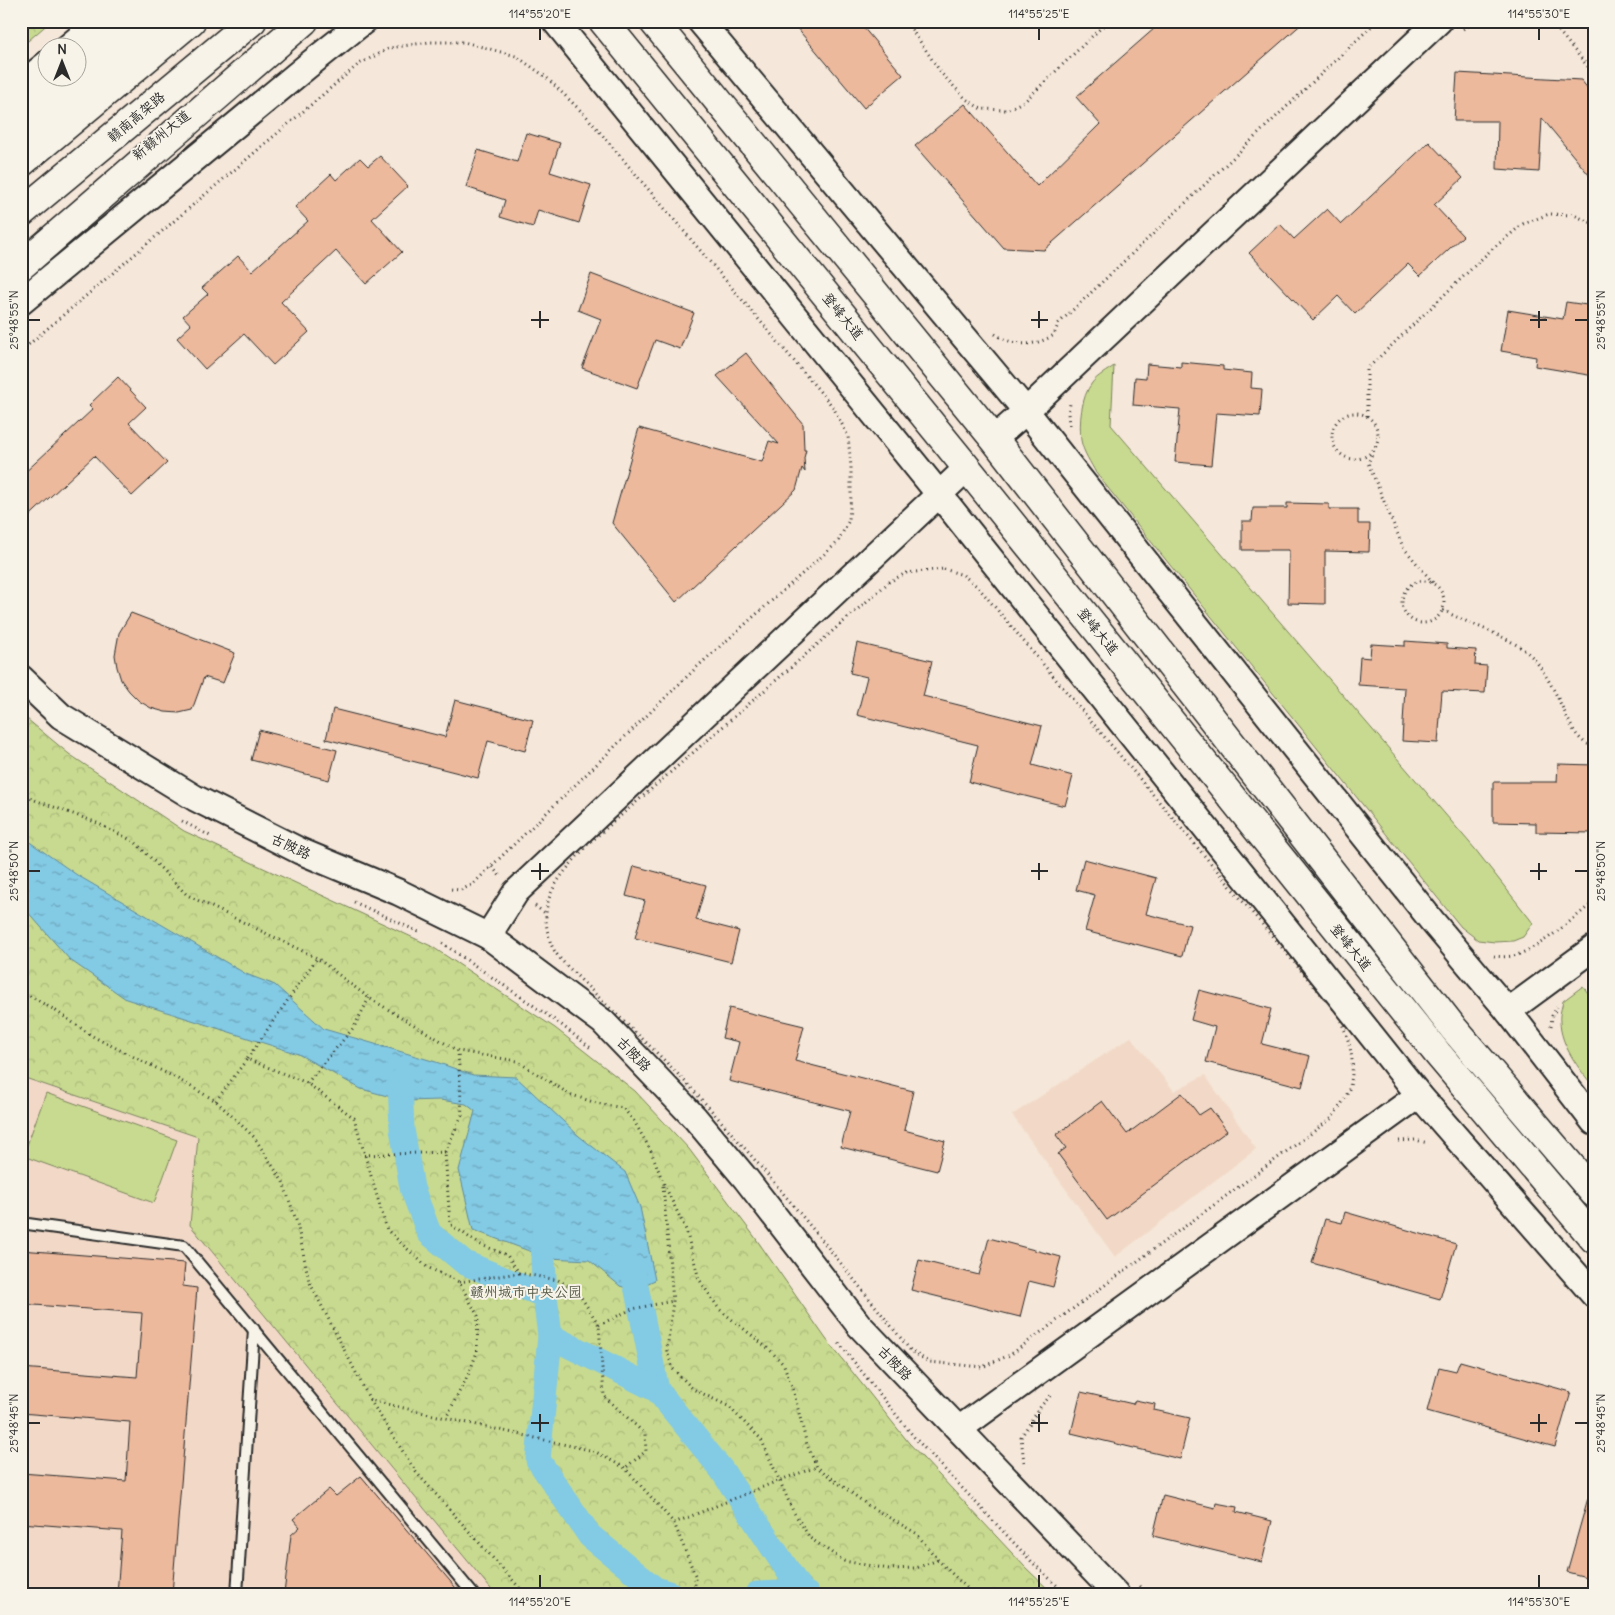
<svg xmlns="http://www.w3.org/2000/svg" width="1615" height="1615" font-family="Delius,'LXGW WenKai TC',sans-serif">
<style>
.built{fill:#f2d9c7}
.grass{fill:#c8da8f;stroke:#7a825d}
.forest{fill:url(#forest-crowns);stroke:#7a825d}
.water{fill:url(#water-ripples);stroke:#608a9a}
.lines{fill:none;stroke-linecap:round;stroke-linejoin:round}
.canal{stroke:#83cae4;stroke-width:25}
.building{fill:#ecb99d;stroke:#2b2b2b}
.service-casing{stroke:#2b2b2b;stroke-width:14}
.tertiary-casing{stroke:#2b2b2b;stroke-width:29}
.primary-casing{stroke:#2b2b2b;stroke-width:31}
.trunk-casing{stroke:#2b2b2b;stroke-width:31}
.path{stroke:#2b2b2b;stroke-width:3;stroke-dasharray:1 4;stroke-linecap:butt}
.service{stroke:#f7f3e8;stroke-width:10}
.tertiary{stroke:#f7f3e8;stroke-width:25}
.primary{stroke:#f7f3e8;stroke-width:28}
.trunk{stroke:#f7f3e8;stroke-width:28}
.ticks{fill:none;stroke:#2b2b2b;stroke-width:2}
.labels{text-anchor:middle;stroke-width:4;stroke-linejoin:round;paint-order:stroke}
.street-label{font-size:14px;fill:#2b2b2b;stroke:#f7f3e8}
.park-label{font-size:14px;fill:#525744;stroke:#f7f3e8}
.neatline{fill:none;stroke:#2b2b2b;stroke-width:2}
.ticks-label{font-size:12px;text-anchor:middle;fill:#2b2b2b}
</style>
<defs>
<pattern id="forest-crowns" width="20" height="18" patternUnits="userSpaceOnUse" patternTransform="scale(1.25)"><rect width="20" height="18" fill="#c8da8f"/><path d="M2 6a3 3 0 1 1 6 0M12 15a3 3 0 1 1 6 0" fill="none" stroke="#acbb7c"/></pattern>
<pattern id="water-ripples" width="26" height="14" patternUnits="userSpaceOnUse" patternTransform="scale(1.25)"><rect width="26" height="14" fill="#83cae4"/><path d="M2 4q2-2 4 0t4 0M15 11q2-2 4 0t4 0" fill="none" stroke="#6ba4b9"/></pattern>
</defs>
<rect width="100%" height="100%" fill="#f5e7d9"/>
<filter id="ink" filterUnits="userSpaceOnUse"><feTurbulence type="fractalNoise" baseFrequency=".02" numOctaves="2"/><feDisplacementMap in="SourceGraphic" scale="10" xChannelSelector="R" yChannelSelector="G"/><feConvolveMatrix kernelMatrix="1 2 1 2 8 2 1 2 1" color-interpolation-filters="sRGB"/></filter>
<g filter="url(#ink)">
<g class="built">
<path d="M 1131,1037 L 1174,1091 L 1205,1075 L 1256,1149 L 1115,1257 L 1012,1115 Z"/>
<path d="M 21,1074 L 25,1078 L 198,1137 L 190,1225 L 495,1594 L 21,1594 Z"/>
</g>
<g class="grass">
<path d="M 1114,366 L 1111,425 L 1475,849 L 1533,923 L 1523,937 L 1513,941 L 1495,942 L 1478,940 L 1461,927 L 1096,473 C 1091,463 1083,452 1081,440 C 1079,423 1081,397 1092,383 C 1097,376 1107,371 1114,366 Z"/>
<path d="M 1583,986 L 1594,1002 L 1594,1087 C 1579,1069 1560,1045 1560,1021 C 1559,1015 1562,1007 1563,1001 Z"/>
<path d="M 46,1093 L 177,1140 L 154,1203 L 23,1156 Z"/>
</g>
<g class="forest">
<path d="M 21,21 L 51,21 L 21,47 Z"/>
<path d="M 21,714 L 69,754 L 184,831 L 431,946 L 555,1028 L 635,1091 L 689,1149 L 754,1236 L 826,1339 L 909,1443 L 1025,1567 L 1053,1594 L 495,1594 L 190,1225 L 198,1137 L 25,1078 L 21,1074 Z"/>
</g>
<path class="water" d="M 21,836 L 77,875 L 246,974 L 275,985 L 324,1029 L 436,1062 L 473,1075 L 516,1077 L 579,1136 L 625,1172 L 640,1207 L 655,1280 L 633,1290 L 620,1286 L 589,1260 L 548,1258 L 473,1230 L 459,1170 L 475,1111 L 466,1104 L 440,1100 L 406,1101 L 361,1089 L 298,1054 L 126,999 L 70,960 L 26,910 L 21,906 Z"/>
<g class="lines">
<g class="canal">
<path d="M 400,1082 L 402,1129 L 412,1188 L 429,1233 L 465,1263 L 545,1296"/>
<path d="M 545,1223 L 543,1260 L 545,1296 L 550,1336 L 538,1460 L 590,1536 L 655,1589 L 671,1594"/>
<path d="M 619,1260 L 634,1276 L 657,1390"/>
<path d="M 550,1336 L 657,1390 L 721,1469 L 802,1592"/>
<path d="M 757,1594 L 802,1592 L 807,1594"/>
</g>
</g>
<g class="building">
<path d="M 791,21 L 858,21 L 903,75 L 864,108 Z"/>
<path d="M 1163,21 L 1305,21 L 1044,250 L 1004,248 L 915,146 L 965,104 L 1037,186 L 1100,124 L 1076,97 Z"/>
<path d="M 1457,73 L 1581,80 L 1594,96 L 1594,181 L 1542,118 L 1539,172 L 1497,169 L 1498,121 L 1454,121 Z"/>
<path d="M 526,133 L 560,143 L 550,172 L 591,185 L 579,223 L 538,210 L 533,227 L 500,217 L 505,200 L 466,187 L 478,150 L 517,162 Z"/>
<path d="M 1429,142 L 1463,178 L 1434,205 L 1463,236 L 1420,276 L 1408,264 L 1355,314 L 1338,296 L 1313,320 L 1249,253 L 1280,224 L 1294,239 L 1327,209 L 1341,224 Z"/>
<path d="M 380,156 L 408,186 L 372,219 L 402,252 L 366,284 L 336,251 L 281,302 L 309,332 L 273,365 L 244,334 L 205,369 L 177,338 L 191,325 L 183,316 L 208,294 L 202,288 L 238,256 L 252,271 L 308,221 L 295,207 L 331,174 L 336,180 L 360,158 L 368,166 Z"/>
<path d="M 591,274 L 694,313 L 680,349 L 655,340 L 637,388 L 582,368 L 601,319 L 578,310 Z"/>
<path d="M 1566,302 L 1594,306 L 1594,376 L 1535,366 L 1536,357 L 1501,351 L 1508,310 L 1563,319 Z"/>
<path d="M 746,353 L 803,424 L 804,450 L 806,450 L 804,458 L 805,472 L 802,468 L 796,490 L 676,602 L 612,523 L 639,428 L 762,462 L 769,441 L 779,444 L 717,376 Z"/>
<path d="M 1181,362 L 1223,366 L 1223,370 L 1252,373 L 1251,388 L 1262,389 L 1260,416 L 1216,413 L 1211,465 L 1175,462 L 1180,409 L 1133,405 L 1135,377 L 1146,378 L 1147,364 L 1181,367 Z"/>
<path d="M 118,377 L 146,407 L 129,423 L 167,463 L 132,496 L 94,456 L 21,524 L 21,476 L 93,409 L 89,405 Z"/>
<path d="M 1287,503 L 1329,504 L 1329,509 L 1358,509 L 1358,524 L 1370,524 L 1369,552 L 1325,551 L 1325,604 L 1288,603 L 1289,550 L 1242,550 L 1242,521 L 1252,521 L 1253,508 L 1287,508 Z"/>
<path d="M 131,613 L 235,653 L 223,683 L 204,677 L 192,710 L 179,713 L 165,712 L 151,708 L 139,701 L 129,691 L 121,680 L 117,667 L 115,655 L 119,633 Z"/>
<path d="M 1405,641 L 1447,644 L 1447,648 L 1476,650 L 1475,665 L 1487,666 L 1485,693 L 1442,691 L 1438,743 L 1402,741 L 1405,688 L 1358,685 L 1360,657 L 1370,658 L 1371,644 L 1405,646 Z"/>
<path d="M 857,643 L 932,661 L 923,696 L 1042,726 L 1032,765 L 1073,776 L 1065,806 L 969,782 L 978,745 L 857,715 L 867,677 L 850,673 Z"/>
<path d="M 455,700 L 533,720 L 525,751 L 488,741 L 478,778 L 326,739 L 333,709 L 445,737 Z"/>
<path d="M 259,730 L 337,750 L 329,780 L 251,760 Z"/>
<path d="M 1558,764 L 1594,765 L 1594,833 L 1536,832 L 1536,823 L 1493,822 L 1493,782 L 1557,782 Z"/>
<path d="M 1084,859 L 1156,878 L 1146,914 L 1190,925 L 1182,956 L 1085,931 L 1095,895 L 1076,890 Z"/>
<path d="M 634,866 L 706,885 L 696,920 L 739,931 L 731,962 L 635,938 L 645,901 L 626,896 Z"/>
<path d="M 1199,990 L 1271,1009 L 1262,1044 L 1310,1056 L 1302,1087 L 1206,1062 L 1215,1027 L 1191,1020 Z"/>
<path d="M 729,1008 L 804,1026 L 795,1061 L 913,1091 L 904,1130 L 945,1141 L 937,1171 L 841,1147 L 850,1111 L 729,1081 L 739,1042 L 722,1038 Z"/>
<path d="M 1182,1093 L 1199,1115 L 1210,1108 L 1227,1131 L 1107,1220 L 1058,1154 L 1066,1148 L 1056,1135 L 1102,1101 L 1127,1134 Z"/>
<path d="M 1345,1212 L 1456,1244 L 1440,1299 L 1312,1263 L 1325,1219 L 1342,1223 Z"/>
<path d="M 989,1238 L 1061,1257 L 1053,1287 L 1029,1281 L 1020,1317 L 911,1290 L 919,1260 L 979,1275 Z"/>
<path d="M 21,1250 L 185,1263 L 183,1286 L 197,1288 L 172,1594 L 117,1594 L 122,1531 L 21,1523 L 21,1473 L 126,1481 L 130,1422 L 21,1413 L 21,1368 L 137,1377 L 142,1313 L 21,1304 Z"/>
<path d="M 1460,1361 L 1571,1392 L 1555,1447 L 1427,1411 L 1439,1367 L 1456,1371 Z"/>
<path d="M 1081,1392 L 1133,1404 L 1135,1400 L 1155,1404 L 1154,1410 L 1190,1418 L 1180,1459 L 1071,1433 Z"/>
<path d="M 361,1476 L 461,1594 L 284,1594 L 291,1535 L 300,1527 L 293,1519 L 329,1489 L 336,1496 Z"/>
<path d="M 1163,1495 L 1215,1508 L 1216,1503 L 1237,1507 L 1236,1512 L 1272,1521 L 1262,1562 L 1153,1536 Z"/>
<path d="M 1588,1498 L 1594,1499 L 1594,1579 L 1567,1572 Z"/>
</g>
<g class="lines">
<g class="service-casing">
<g id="service">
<path d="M 21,1223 L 184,1246 L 473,1594"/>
<path d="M 237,1594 L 254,1329"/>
</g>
</g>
<g class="tertiary-casing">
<g id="tertiary">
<path d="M 555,21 L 939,494 L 1419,1095 L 1594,1295"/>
<path d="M 700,21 L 1026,411 L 1432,921 L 1508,1011 L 1594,1122"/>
<path d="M 67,48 L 99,21"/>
<path d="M 21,85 L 48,63"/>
<path d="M 21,302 L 311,63 L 364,21"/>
<path d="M 994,439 L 1026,411 L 1439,21"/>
<path d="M 21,678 L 61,716 L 195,798 L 300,851 L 398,892 L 488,936 L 603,1022 L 695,1118 L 746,1179 L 859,1325 L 1116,1594"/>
<path d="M 488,936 L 516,892 L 967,468"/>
<path d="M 1508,1011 L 1594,948"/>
<path d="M 959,1429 L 1419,1095"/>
</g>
</g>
<g class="primary-casing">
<g id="primary">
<path d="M 603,21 L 967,468 L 1438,1054 L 1594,1239"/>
<path d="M 653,21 L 994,439 L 1454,1029 L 1594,1193"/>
<path d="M 21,132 L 155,21"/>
</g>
</g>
<g class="trunk-casing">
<g id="trunk">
<path d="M 78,69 L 141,21"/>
<path d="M 21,112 L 67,78"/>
<path d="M 21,163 L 191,21"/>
<path d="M 21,213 L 252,21"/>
<path d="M 21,266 L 304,21"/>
</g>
</g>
<g class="path">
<path d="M 906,21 L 942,74 L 966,99 L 981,109 L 1007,110 L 1026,100 L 1108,21"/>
<path d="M 1548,21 L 1552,23 L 1594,74"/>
<path d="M 1463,29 L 1476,21"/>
<path d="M 995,334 C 1015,347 1034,347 1054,335 L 1058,324 L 1377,21"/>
<path d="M 21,351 L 359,64 L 390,48 L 429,42 L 464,42 L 516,56 L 546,77 L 587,117 L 833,407 L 848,436 L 851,467 L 851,496 L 849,520 L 838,542 L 698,666 L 472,885 L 461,890 L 450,889"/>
<circle cx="1355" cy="436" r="23"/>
<path d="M 1367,416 L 1367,369 L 1491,250 L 1523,224 L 1549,214 L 1574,215 L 1594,224"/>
<path d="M 1069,425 L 1068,413 L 1070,404"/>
<path d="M 1376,446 L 1368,463 L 1403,547 L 1435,585"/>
<path d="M 944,569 L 963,575 L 978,587 L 1337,1013 C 1349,1037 1358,1065 1348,1092 C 1344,1101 1337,1110 1332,1118 L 1010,1355 L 982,1367 L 929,1362 L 911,1351 C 846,1269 780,1187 711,1110 C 696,1093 680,1076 664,1060 C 637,1033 608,1007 580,979 C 569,967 555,957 550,941 C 536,897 561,876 587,845 L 889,582 L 906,573 Z"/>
<circle cx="1423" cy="602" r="21"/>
<path d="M 1443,610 C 1469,625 1515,637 1534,659 C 1547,675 1556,694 1565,713 C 1570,723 1574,734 1583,741 C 1586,744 1590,745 1594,746"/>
<path d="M 21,795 L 95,822 L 135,842 L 187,895 L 317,958 L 369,998 L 458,1051 L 517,1061 L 569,1094 L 596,1103 L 623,1108 L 634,1121 L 651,1151 L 663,1182 L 686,1230 L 699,1279 L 719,1309 L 770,1350 L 784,1365 L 794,1393 L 807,1445 L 817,1467 L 869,1506 L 916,1533 L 938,1560 L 973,1594"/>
<path d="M 182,821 L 212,837"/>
<path d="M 492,867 L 500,876"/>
<path d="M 354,902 L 419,932"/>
<path d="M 535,906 L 545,913"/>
<path d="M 442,943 L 559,1023 L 592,1049"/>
<path d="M 1494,956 C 1501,957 1510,957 1517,955 C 1545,944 1570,921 1594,902"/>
<path d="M 21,991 L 53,1009 L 94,1037 L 176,1078 L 216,1101 L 254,1137 L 283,1182 L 297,1223 L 309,1281 L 370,1400 L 446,1418 L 594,1451 L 625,1468 L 674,1523 L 695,1575 L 695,1594"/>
<path d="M 1551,1026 L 1552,1016 L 1557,1007"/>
<path d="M 247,1059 L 317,958"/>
<path d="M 307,1083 L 354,1027 L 369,998"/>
<path d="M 216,1101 L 247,1059 L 307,1083 L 354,1118 L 387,1230 L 427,1267 L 459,1282 L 478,1316 L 477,1352 L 470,1371 L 446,1418"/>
<path d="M 1399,1141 L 1415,1140 L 1428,1143"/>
<path d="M 445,1152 L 462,1115 L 458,1051"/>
<path d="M 364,1155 L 445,1152 L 450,1224 L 479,1244 L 507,1255 L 519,1273 L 558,1280 L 577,1291 L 599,1325 L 604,1396 L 645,1434 L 646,1451 L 625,1468"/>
<path d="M 663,1186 L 673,1301 L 667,1351 L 673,1369 L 693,1389 L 728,1406 L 761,1439 L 793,1511 L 810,1538 L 844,1561 L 889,1569 L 916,1568 L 938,1560"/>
<path d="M 459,1282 L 519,1273"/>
<path d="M 599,1325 L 632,1309 L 673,1301"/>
<path d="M 839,1343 L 914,1437 L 1032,1562 L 1066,1594"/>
<path d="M 370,1400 L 416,1472 L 525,1594"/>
<path d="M 1024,1462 L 1021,1437 L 1041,1406 L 1052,1394"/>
<path d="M 674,1523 L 780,1480 L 817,1467"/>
<path d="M 1140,1586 L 1148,1594"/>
</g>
<use href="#service" class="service"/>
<use href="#tertiary" class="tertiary"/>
<use href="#primary" class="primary"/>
<use href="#trunk" class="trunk"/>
</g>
</g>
<path class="ticks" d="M 540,28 L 540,40M 1039,28 L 1039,40M 1539,28 L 1539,40M 540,311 L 540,328M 1039,311 L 1039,328M 1539,311 L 1539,328M 28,320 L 40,320M 531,320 L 549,320M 1031,320 L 1048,320M 1530,320 L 1547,320M 1575,320 L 1588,320M 540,863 L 540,880M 1039,863 L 1039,880M 1539,863 L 1539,880M 28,871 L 40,871M 531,871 L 549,871M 1031,871 L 1048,871M 1530,871 L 1547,871M 1575,871 L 1588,871M 540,1414 L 540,1432M 1039,1414 L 1039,1432M 1539,1414 L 1539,1432M 28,1423 L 40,1423M 531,1423 L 549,1423M 1031,1423 L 1048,1423M 1530,1423 L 1547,1423M 1575,1423 L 1588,1423M 540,1575 L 540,1588M 1039,1575 L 1039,1588M 1539,1575 L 1539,1588"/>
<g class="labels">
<g class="street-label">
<text transform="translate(136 117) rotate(-40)" y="5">赣南高架路</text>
<text transform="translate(161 135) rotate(-39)" y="5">新赣州大道</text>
<text transform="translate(843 316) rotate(51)" y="5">登峰大道</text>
<text transform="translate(1098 631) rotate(51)" y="5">登峰大道</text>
<text transform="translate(291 846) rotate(25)" y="5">古陂路</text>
<text transform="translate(1351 947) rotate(51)" y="5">登峰大道</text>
<text transform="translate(634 1054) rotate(46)" y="5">古陂路</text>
<text transform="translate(895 1363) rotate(46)" y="5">古陂路</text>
</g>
<g class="park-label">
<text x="526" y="1297">赣州城市中央公园</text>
</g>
</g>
<rect width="1615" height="1615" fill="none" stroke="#f7f3e8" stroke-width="55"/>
<g transform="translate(62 62)"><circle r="24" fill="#f7f3e8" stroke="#a5a39c"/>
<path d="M0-4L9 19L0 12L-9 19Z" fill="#2b2b2b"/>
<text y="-8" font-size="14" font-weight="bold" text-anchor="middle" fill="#2b2b2b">N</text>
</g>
<rect x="28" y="28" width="1560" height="1560" class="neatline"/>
<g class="ticks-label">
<text x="540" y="18">114°55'20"E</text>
<text x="1039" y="18">114°55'25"E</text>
<text x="1539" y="18">114°55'30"E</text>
<text transform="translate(14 320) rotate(-90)" y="4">25°48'55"N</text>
<text transform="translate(1601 320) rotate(-90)" y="4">25°48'55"N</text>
<text transform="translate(14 871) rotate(-90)" y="4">25°48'50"N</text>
<text transform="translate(1601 871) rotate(-90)" y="4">25°48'50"N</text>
<text transform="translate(14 1423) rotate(-90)" y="4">25°48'45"N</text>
<text transform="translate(1601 1423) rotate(-90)" y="4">25°48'45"N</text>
<text x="540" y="1606">114°55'20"E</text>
<text x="1039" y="1606">114°55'25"E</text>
<text x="1539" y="1606">114°55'30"E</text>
</g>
</svg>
